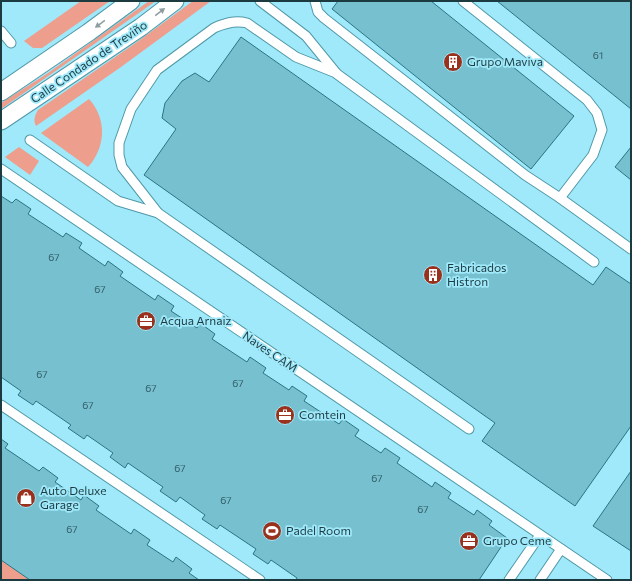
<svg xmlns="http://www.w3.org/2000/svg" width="632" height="581" font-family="Commissioner,sans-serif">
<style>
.green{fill:#ee9e8c}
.building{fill:#77c0d0;stroke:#297584}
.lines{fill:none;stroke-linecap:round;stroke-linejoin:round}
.lane-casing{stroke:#5099a8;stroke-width:11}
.street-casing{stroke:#5099a8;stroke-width:19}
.lane{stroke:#fff;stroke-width:9}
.street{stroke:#fff;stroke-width:17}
.oneway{fill:#8e9da0}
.labels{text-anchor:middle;stroke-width:3.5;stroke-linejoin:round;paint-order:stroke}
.number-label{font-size:10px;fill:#335c65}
.street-label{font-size:12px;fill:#1c3b41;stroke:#a0e9fa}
.poi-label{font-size:12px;fill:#1c3b41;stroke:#a0e9fa;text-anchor:start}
</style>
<rect width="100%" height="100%" fill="#a0e9fa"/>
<g class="green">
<path d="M 81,1 L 110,1 L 42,48 L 33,48 L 24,41 Z"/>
<path d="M 149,1 L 156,1 L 1,109 L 1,103 L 48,73 Z"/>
<path d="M 193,1 L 211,1 L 121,67 L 36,126 C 33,120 35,115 38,110 L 137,42 Z"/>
<path d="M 89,99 C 107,119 106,147 88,167 L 41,133 Z"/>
<path d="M 19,147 L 39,161 L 30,175 L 5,157 Z"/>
<path d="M 1,560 L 30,580 L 1,580 Z"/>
</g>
<g class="building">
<path d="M 338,1 L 431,1 L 574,116 L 531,169 L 332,9 Z"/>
<path d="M 497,1 L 631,1 L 631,109 Z"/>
<path d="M 241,37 L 593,285 L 606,267 L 631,284 L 631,426 L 575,506 L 482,441 L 495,423 L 144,175 L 176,129 L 162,118 L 165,103 L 182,81 L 195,73 L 209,82 Z"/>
<path d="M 631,147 L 631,180 L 615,167 Z"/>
<path d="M 1,196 L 12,203 L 16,199 L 31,209 L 28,214 L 63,237 L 66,233 L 82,243 L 79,248 L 105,266 L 108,261 L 123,272 L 120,276 L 155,300 L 158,295 L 174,306 L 171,311 L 197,328 L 200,323 L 215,334 L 212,339 L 247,362 L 250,357 L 266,368 L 263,373 L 289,390 L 292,386 L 307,396 L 304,401 L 339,424 L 343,419 L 359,430 L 355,436 L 381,453 L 385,448 L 400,458 L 397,463 L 432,487 L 435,482 L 451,493 L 448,498 L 474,515 L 477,510 L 492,521 L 489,525 L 507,538 L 479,580 L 296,580 L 297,578 L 271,560 L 268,564 L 253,554 L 256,549 L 220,525 L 217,529 L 202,519 L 205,515 L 180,497 L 176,502 L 160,491 L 163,487 L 128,463 L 125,468 L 110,457 L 113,453 L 87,435 L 84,439 L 68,428 L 71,425 L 36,401 L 33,405 L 18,395 L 21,391 L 1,377 Z"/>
<path d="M 1,439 L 8,444 L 5,448 L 39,471 L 43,467 L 58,478 L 55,482 L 81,500 L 84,495 L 99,506 L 96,510 L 131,534 L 134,529 L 150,540 L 147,545 L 173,562 L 176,557 L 192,569 L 189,573 L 199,580 L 30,580 L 1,560 Z"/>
<path d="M 631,471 L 631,551 L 593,526 Z"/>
</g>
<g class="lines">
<g class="lane-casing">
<g id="lane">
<path d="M 260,1 L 306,36 L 337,74 L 594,262"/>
<path d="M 315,1 L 318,12 L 324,18 L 525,175 L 560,198 L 631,249"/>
<path d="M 463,1 L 587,100 L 597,113 L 602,130 L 593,155 L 560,198"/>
<path d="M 1,31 L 11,43"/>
<path d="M 30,140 L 118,201 L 158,213 L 469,429"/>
<path d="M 1,169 L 607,580"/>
<path d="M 158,213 L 122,167 L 119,155 L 119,143 L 131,109 L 157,70 L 214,28 C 225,23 235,20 247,23 L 296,57 L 336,73"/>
<path d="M 1,405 L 260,580"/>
<path d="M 509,580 L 540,535"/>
<path d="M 540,580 L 561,549"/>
</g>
</g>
<g class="street-casing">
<g id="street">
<path d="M 1,92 L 89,32 L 131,1"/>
<path d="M 1,121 L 141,27 L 175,1"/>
</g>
</g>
<use href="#lane" class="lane"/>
<use href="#street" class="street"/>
</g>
<defs><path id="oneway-solid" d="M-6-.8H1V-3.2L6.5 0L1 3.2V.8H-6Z"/></defs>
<g class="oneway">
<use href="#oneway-solid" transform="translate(160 12) rotate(-37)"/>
<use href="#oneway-solid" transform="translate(100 24) rotate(144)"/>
</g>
<defs>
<g id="building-disc" transform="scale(1)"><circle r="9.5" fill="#9a311c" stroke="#a0e9fa"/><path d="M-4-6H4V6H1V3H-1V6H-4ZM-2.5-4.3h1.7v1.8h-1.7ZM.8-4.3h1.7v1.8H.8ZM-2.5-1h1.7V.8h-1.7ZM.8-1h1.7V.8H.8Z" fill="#fff"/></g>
<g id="office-disc" transform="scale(1)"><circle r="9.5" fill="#9a311c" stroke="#a0e9fa"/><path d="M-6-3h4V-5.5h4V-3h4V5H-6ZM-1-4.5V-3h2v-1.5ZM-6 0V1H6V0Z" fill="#fff"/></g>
<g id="shop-disc" transform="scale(1)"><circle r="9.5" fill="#9a311c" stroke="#a0e9fa"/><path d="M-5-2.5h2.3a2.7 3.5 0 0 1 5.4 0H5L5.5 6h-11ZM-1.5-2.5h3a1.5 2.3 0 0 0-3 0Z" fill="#fff"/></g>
<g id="stadium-disc" transform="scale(1)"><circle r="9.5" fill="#9a311c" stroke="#a0e9fa"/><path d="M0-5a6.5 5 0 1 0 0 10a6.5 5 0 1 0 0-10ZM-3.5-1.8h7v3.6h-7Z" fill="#fff"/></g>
</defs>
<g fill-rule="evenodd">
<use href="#building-disc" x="453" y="62"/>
<use href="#building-disc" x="433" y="275"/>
<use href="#office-disc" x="146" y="321"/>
<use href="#office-disc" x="285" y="415"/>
<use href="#shop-disc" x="26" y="498"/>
<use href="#stadium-disc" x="272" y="531"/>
<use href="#office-disc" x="469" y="541"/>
</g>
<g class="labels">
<g class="number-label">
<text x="598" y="59">61</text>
<text x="54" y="261">67</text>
<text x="100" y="293">67</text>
<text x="42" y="378">67</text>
<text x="238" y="387">67</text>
<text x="151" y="392">67</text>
<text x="88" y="409">67</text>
<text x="180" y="472">67</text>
<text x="377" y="482">67</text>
<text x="226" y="504">67</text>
<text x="423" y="513">67</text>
<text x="72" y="533">67</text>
</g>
<g class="street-label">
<text transform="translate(89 62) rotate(-34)" y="4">Calle Condado de Treviño</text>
<text transform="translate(270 352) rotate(34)" y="4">Naves CAM</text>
</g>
<g class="poi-label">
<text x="467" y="66">Grupo Maviva</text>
<text x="447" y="272">Fabricados<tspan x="447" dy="14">Histron</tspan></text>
<text x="160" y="325">Acqua Arnaiz</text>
<text x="299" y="419">Comtein</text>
<text x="40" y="495">Auto Deluxe<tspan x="40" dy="14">Garage</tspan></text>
<text x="286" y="535">Padel Room</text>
<text x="483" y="545">Grupo Ceme</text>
</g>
</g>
<rect width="632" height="581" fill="none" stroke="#1c3b41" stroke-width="4"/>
</svg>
